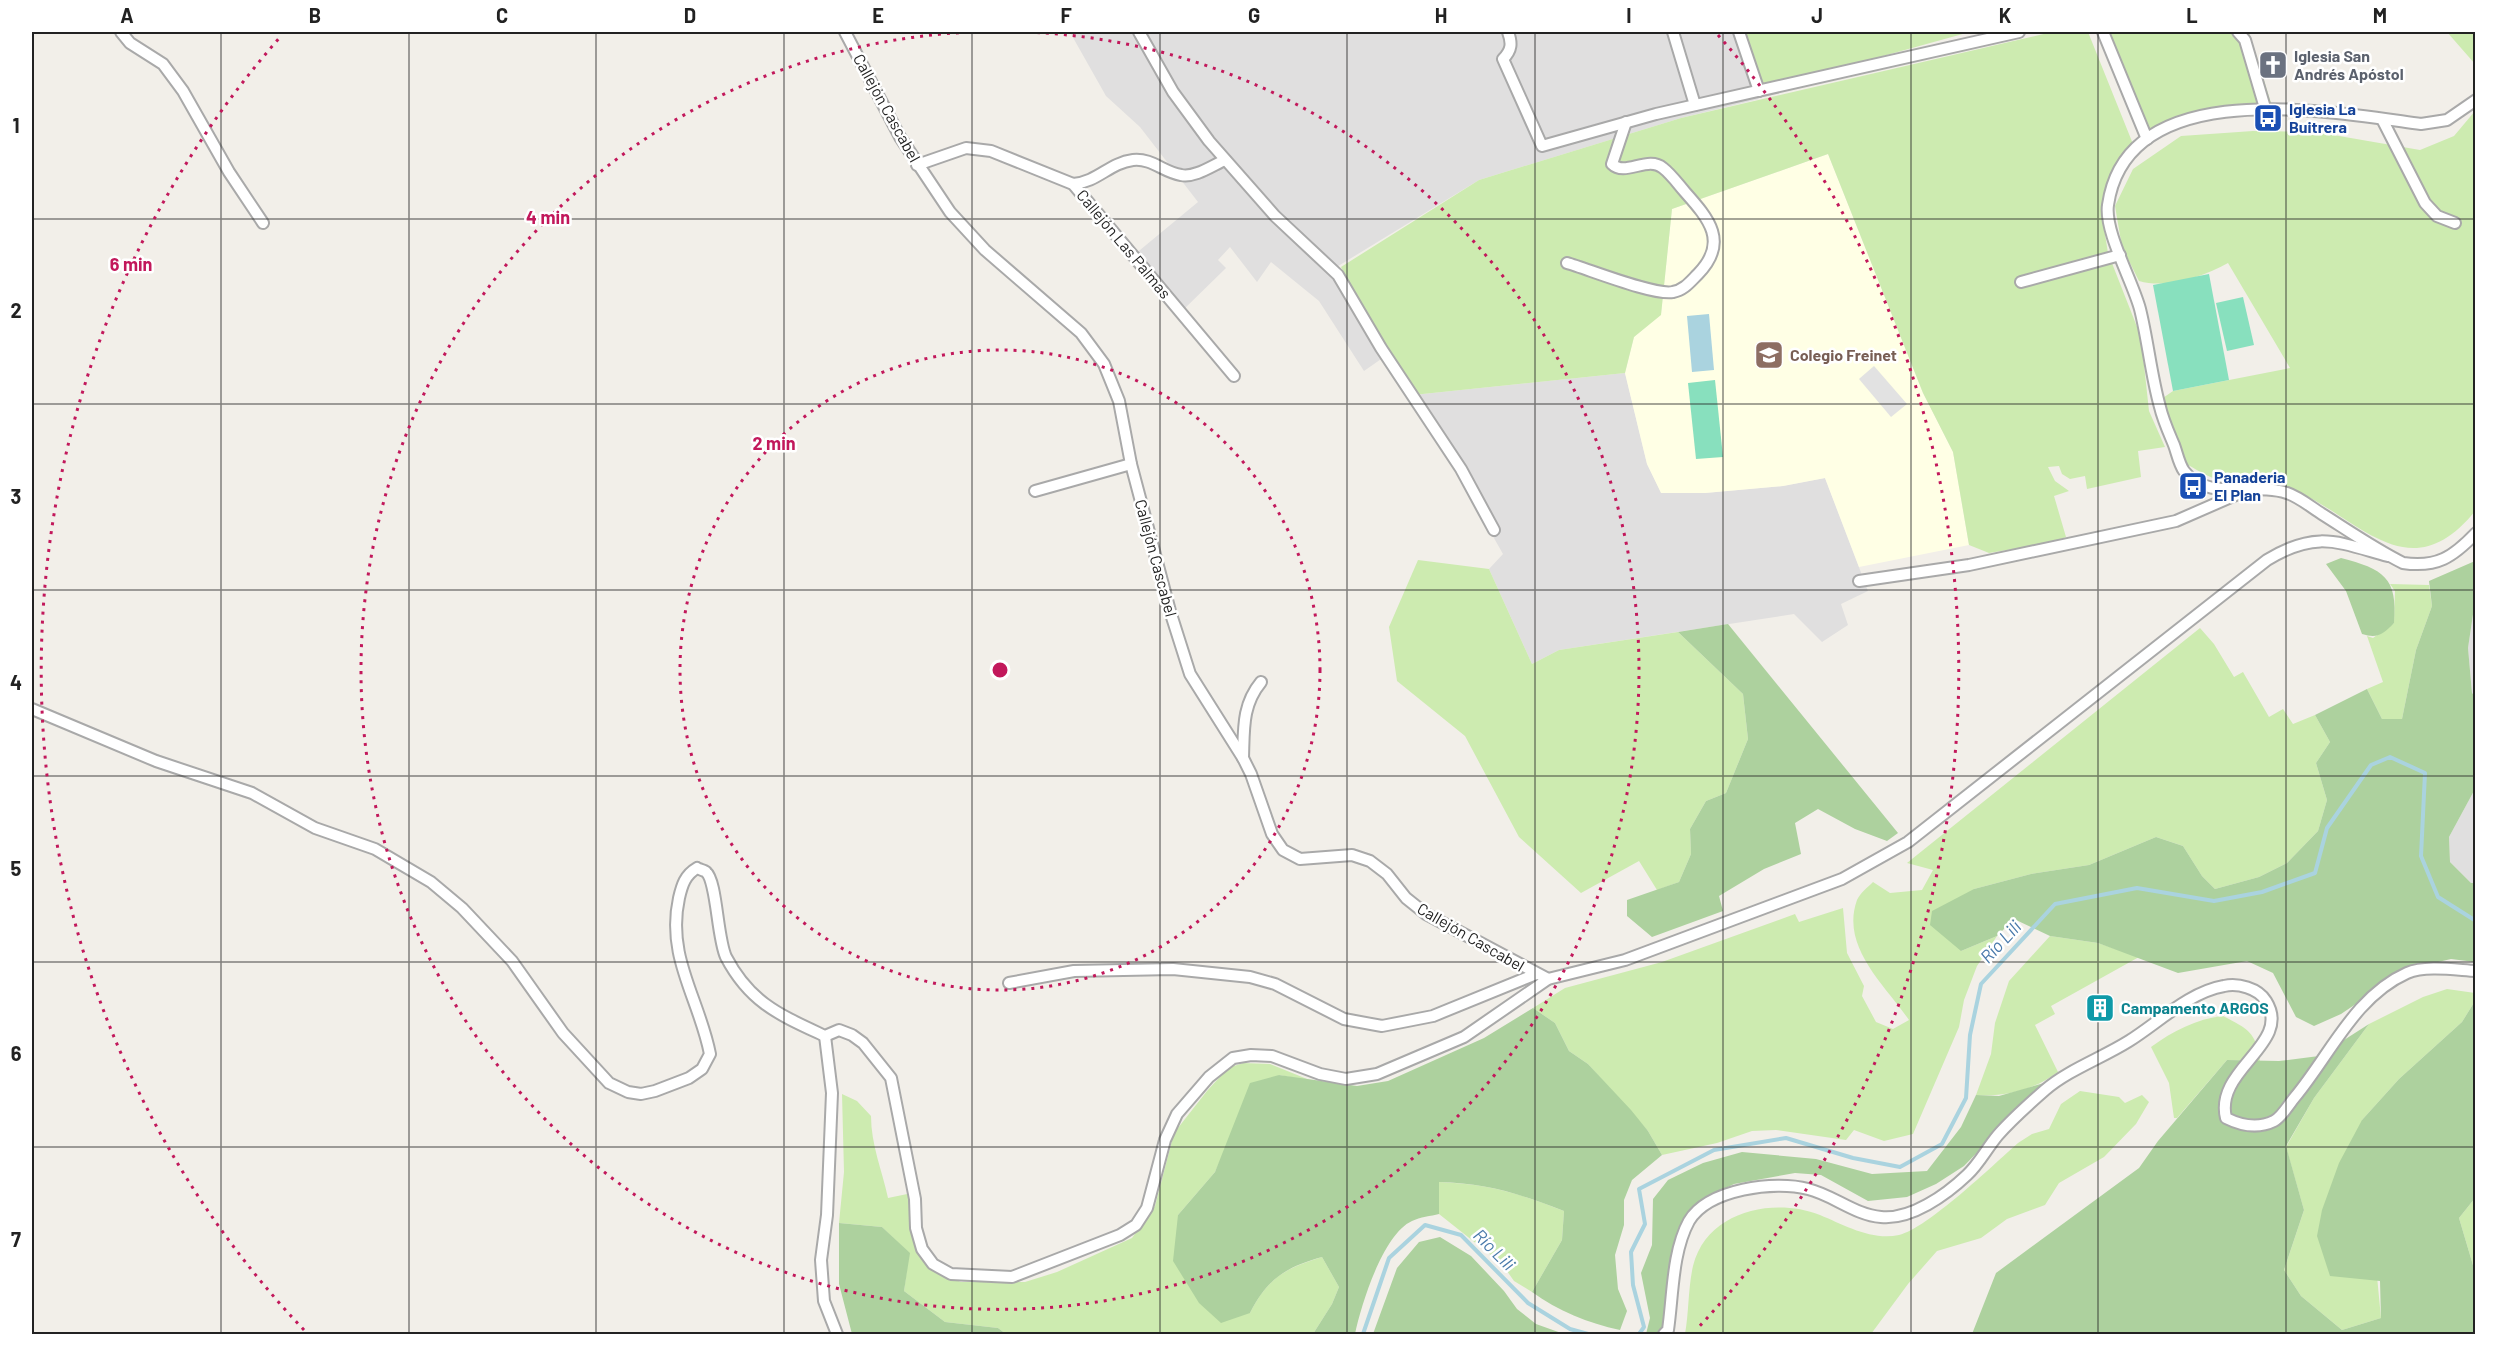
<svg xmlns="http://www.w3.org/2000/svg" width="2507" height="1366" font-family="Barlow,sans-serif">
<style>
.residential{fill:#e0dfdf}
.education{fill:#ffffe5}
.grass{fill:#cdebb0}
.forest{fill:#add19e}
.pitch{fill:#88e0be}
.parking{fill:#e2e2e2}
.water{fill:#aad3df}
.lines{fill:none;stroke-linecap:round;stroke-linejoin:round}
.stream{stroke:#aad3df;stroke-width:4}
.street-casing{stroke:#a9a9a9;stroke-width:14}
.street{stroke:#fff;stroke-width:10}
.grid{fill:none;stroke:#222;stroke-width:1.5;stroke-opacity:0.55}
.ring{fill:none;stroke:#c2185b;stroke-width:3;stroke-dasharray:3 6}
.labels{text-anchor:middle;stroke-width:5;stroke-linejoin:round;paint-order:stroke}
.worship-label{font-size:16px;font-weight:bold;fill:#5b616d;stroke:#fff;text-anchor:start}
.street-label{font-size:16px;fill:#222;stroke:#fff}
.transit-label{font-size:16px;font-weight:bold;fill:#164399;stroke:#fff;text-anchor:start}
.education-label{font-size:16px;font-weight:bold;fill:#785e54;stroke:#fff;text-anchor:start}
.culture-label{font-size:16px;font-weight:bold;fill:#0d838f;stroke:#fff;text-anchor:start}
.water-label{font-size:18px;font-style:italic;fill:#4a7aab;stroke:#fff}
.centre{fill:#c2185b;stroke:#fff;stroke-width:3}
.ring-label{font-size:18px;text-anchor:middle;font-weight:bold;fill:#c2185b;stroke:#fff;stroke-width:5;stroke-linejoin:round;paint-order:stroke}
.neatline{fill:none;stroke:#222;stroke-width:2}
.grid-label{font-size:20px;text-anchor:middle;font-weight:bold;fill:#222}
</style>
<rect width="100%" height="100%" fill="#f2efe9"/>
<g class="residential">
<path d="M 1076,32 L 1736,32 L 1759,99 L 1681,118 L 1479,180 L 1330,271 L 1384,357 L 1364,371 L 1319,301 L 1271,262 L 1257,282 L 1230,247 L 1218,260 L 1226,268 L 1181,312 L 1134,255 L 1198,202 L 1140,127 L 1106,96 L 1071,34 Z"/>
<path d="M 1625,373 L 1647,464 L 1661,492 L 1705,493 L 1783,486 L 1825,478 L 1868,591 L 1841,604 L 1848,625 L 1822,642 L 1794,614 L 1559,650 L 1532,664 L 1489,569 L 1503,554 L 1413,395 Z"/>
<path d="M 2475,601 L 2475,696 L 2472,693 L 2468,648 Z"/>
<path d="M 2475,789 L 2475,883 L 2471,883 L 2450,862 L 2449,837 Z"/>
</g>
<path class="education" d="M 1828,154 L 1923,393 L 1953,452 L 1969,545 L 1859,567 L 1825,478 L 1783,486 L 1705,493 L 1661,493 L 1647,464 L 1625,373 L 1634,337 L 1661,314 L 1672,209 Z"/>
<g class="grass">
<path d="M 1736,32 L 1970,32 L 1756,91 Z"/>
<path d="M 2052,32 L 2088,32 L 2133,144 L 2113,173 L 2101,209 L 2108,253 L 2141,337 L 2149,411 L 2165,447 L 2138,451 L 2141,477 L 2087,489 L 2085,476 L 2070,479 L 2062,474 L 2059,466 L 2048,467 L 2055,481 L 2069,491 L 2054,496 L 2066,537 L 2050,543 L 1989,553 L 1969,545 L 1953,452 L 1923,393 L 1828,154 L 1672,209 L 1661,315 L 1634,337 L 1625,373 L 1413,395 L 1341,267 L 1479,180 L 1681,118 Z"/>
<path d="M 2110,32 L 2249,32 L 2272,106 L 2218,109 L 2184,114 L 2150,131 Z"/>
<path d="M 2447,32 L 2475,32 L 2475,64 Z"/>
<path d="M 2475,111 L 2476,510 C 2407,596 2357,513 2285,486 C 2265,479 2241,483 2221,480 C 2208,478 2194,468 2183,462 L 2160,400 L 2173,391 L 2290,368 L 2228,263 C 2203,277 2167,289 2139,281 L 2122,247 L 2115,206 L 2133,169 L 2181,136 L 2253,131 L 2316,132 L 2420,150 L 2454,136 Z"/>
<path d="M 1418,560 L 1489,569 L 1532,664 L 1559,650 L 1678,632 L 1743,694 L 1748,739 L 1726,793 L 1706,801 L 1690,829 L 1691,854 L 1679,882 L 1657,890 L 1639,861 L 1581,893 L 1519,837 L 1465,736 L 1397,681 L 1389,627 Z"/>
<path d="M 2390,584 L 2429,585 L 2432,606 L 2416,650 L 2402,719 L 2382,719 L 2367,689 L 2383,682 L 2367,636 L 2373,638 L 2394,623 L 2395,591 Z"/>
<path d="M 2200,628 L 2214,644 L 2234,677 L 2243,672 L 2269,717 L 2283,709 L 2293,724 L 2315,715 L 2330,742 L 2316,763 L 2327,800 L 2318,831 L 2287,863 L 2259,877 L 2215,889 L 2202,876 L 2183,846 L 2156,837 L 2089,865 L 2031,874 L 1974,889 L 1961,951 L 1997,936 L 1977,966 L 1964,1000 L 1959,1027 L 1913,1134 L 1884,1141 L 1854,1130 L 1846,1140 L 1776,1130 L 1752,1131 L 1717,1143 L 1662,1155 L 1648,1131 L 1588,1064 L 1569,1051 L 1555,1023 L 1533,1008 L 1565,988 L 1662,962 L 1795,914 L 1799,922 L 1843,908 L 1847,953 L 1864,986 L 1862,996 L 1876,1022 L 1893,1029 L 1909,1020 C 1886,986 1840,947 1857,900 C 1860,893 1868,887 1873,882 L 1890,893 L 1922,890 L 1933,870 L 1907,863 Z"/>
<path d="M 2050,936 L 2098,943 L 2139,957 L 2051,1006 L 2055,1014 L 2035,1025 L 2058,1072 C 2034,1090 2005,1097 1976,1095 L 1991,1054 L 1995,1023 L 2009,981 Z"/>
<path d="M 2447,989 L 2475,993 L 2475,1001 L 2462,1022 L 2399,1079 L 2362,1120 L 2381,1318 L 2342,1330 L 2301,1296 L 2284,1270 L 2304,1210 L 2286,1147 L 2314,1098 L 2369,1024 L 2423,997 Z"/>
<path d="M 2223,1016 C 2248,1029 2256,1032 2260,1061 L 2227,1060 L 2177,1118 L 2174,1118 L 2169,1083 L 2151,1047 C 2173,1031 2196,1019 2223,1016 Z"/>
<path d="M 1243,1063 L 1270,1064 L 1312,1081 L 1279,1075 L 1224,1152 L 1215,1172 L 1178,1215 L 1250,1313 C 1267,1278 1286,1268 1322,1257 L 1339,1287 L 1332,1304 L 1313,1334 L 1006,1334 L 998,1328 L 945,1322 L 904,1291 L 909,1253 L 882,1227 L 839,1223 L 844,1172 L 842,1094 L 857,1101 L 871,1116 C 871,1145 882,1170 888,1198 L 912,1193 L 916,1245 L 946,1276 L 961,1282 L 1025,1282 L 1057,1272 L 1132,1238 L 1155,1206 L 1174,1133 L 1207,1091 L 1228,1068 Z"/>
<path d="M 2080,1091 L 2119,1097 L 2125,1103 L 2142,1095 L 2149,1102 L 2136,1124 L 2104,1157 L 2059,1183 L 2045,1205 L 2007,1219 L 1981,1238 L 1937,1251 L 1908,1284 L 1871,1334 L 1685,1334 C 1689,1312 1688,1288 1693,1266 C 1707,1211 1773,1197 1820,1215 C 1844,1225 1872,1241 1899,1235 C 1928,1228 1993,1165 2018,1143 L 2032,1134 L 2049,1129 L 2061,1104 Z"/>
<path d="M 1439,1182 C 1489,1184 1518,1193 1564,1211 L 1562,1240 L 1532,1292 L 1514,1281 L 1502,1264 L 1439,1214 Z"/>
<path d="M 2475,1198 L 2475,1272 L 2459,1218 Z"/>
</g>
<g class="forest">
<path d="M 2341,558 C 2383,569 2398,577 2394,623 C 2383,634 2378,639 2362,634 L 2346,591 L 2326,564 Z"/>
<path d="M 2475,561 L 2475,601 L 2468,648 L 2472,693 L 2475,696 L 2475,789 L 2449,837 L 2450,862 L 2471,883 L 2475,883 L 2475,962 L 2451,959 L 2408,969 L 2341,1014 L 2314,1026 L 2296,1017 L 2273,973 L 2247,961 L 2178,973 L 2098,943 L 2050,936 L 2014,919 L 1997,936 L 1961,951 L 1930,925 L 1932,911 L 1974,889 L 2031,874 L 2089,865 L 2156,837 L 2183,846 L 2202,876 L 2215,889 L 2259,877 L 2287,863 L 2318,831 L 2327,800 L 2316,763 L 2330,742 L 2315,715 L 2367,689 L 2382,719 L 2402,719 L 2416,650 L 2432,606 L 2429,581 Z"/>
<path d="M 1728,624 L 1898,833 L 1887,841 L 1855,829 L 1818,809 L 1795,823 L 1801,854 L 1764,869 L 1719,896 L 1723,911 L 1652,937 L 1627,916 L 1627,900 L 1679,882 L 1691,854 L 1690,829 L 1706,801 L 1726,793 L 1748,739 L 1743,694 L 1678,632 Z"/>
<path d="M 2475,1001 L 2475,1198 L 2459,1218 L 2475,1272 L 2475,1334 L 1972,1334 L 1996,1273 L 2139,1168 L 2158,1141 L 2227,1060 L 2279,1061 L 2319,1056 L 2369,1024 L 2314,1098 L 2286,1146 L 2304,1210 L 2284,1270 L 2301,1296 L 2342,1330 L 2381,1318 L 2380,1281 L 2330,1276 L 2317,1236 L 2322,1210 L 2339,1163 L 2362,1120 L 2399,1079 L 2462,1022 Z"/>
<path d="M 1533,1008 L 1555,1023 L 1569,1051 L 1588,1064 L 1631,1110 L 1648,1131 L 1662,1155 L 1632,1180 L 1624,1200 L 1624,1225 L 1615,1255 L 1618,1289 L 1627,1311 L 1620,1330 C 1588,1323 1558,1311 1532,1292 L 1562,1240 L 1564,1211 C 1521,1194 1486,1183 1439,1182 L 1439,1214 C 1431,1216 1420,1217 1412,1221 C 1383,1234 1361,1305 1355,1334 L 1313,1334 L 1332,1304 L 1339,1287 L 1322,1257 C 1286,1267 1267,1279 1250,1313 L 1221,1323 L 1199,1303 L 1173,1261 L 1178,1215 L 1215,1172 L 1250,1083 L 1279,1075 L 1357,1086 L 1388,1081 L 1484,1038 Z"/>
<path d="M 2044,1083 L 1964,1166 L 1936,1184 L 1907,1197 L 1868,1201 L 1821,1175 L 1795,1173 L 1734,1184 L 1708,1197 L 1680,1247 L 1665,1324 L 1658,1334 L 1646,1334 L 1650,1318 L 1641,1273 L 1652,1245 L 1653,1199 L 1668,1180 L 1703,1163 L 1742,1152 L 1816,1159 L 1872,1174 L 1927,1171 L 1961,1127 L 1976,1095 L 1999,1096 Z"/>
<path d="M 839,1223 L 882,1227 L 910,1253 L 904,1291 L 945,1322 L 998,1328 L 1006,1334 L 852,1334 L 839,1284 Z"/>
<path d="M 1440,1237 L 1471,1256 L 1504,1291 L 1517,1309 L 1536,1324 L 1564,1334 L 1373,1334 L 1397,1268 L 1419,1242 Z"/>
</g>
<g class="pitch">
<path d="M 2209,274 L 2229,380 L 2173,391 L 2153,285 Z"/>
<path d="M 2243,297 L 2254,345 L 2227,351 L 2216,303 Z"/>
<path d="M 1715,380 L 1723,457 L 1696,459 L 1688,383 Z"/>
</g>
<path class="parking" d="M 1874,366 L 1907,404 L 1891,417 L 1859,379 Z"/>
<path class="water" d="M 1709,314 L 1714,370 L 1692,372 L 1687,316 Z"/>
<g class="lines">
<g class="stream">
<path d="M 1363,1334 L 1389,1258 L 1425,1225 L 1461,1235 L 1528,1303 L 1570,1329 L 1588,1334"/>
<path d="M 1639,1334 L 1644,1327 L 1633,1285 L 1631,1252 L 1645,1224 L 1639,1189 L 1714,1150 L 1786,1138 L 1853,1158 L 1900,1167 L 1942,1144 L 1966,1098 L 1970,1035 L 1981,984 L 2055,904 L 2137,888 L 2214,901 L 2262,892 L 2315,873 L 2327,828 L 2371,765 L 2390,757 L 2425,773 L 2421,856 L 2438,897 L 2476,921"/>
</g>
<g class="street-casing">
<g id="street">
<path d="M 121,32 L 130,43 L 163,64 L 183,91 L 229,172 L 263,223"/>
<path d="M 845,32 L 900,137 L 950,212 L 985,250 L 1081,333 L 1104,364 L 1119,401 L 1131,464 L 1170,611 L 1190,674 L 1243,758 L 1251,774 L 1272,834 L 1283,850 L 1300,859 L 1352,855 L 1370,861 L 1387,874 L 1406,898 L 1426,914 L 1548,979"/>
<path d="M 1139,32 L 1173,92 L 1209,141 L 1275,216 L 1338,275 L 1381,348 L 1461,469 L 1494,530"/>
<path d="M 1508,32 C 1512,43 1512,50 1503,59 L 1542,146 L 1656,114 L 2019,32"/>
<path d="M 1673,32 L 1695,105"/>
<path d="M 1739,32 L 1759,91"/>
<path d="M 2103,32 L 2147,139"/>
<path d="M 2238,32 L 2245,40 L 2265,108"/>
<path d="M 2476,100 L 2447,120 L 2421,124 C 2332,112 2127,73 2108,205 C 2104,231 2133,282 2140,309 C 2148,341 2151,375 2160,407 C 2163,420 2169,433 2174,445 C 2177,453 2179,464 2184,471 C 2207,502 2254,482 2287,493 C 2299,497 2311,507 2322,514 C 2349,531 2375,549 2403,563 C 2437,568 2453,557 2476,533"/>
<path d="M 2382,119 L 2425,203 L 2437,216 L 2455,223"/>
<path d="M 917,165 L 966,148 L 991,151 L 1073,184 L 1234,376"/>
<path d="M 1073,184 C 1098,182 1109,163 1133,160 C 1152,158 1163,172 1181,175 C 1195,178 1213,165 1225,160"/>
<path d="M 1567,263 C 1588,269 1655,296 1673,292 C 1684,290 1690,282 1698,274 C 1729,242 1709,219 1685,192 C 1678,184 1671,174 1663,168 C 1648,155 1625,177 1612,164 L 1626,122"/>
<path d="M 2021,282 L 2120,255"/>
<path d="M 1035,491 L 1131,464"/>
<path d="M 1859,581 L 1969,565 L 2176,521 L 2247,490"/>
<path d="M 32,709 L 156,761 L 252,793 L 315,828 L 375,849 L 431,882 L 462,908 L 512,961 L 563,1033 L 609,1083 L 628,1092 L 641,1094 L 655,1091 L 689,1078 L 702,1069 L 710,1054 C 699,998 666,957 679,898 C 682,885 685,875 697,868 C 698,869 706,871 706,872 C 717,881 717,938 726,957 C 750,1003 780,1015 825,1036 L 839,1030 L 852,1035 L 863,1043 L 891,1078 L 915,1199 L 916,1228 L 922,1249 L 933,1264 L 951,1274 L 1012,1277 L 1120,1235 L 1136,1225 L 1147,1208 L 1165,1140 L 1177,1114 L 1209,1077 L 1233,1058 L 1251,1055 L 1272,1056 L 1320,1074 L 1346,1079 L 1377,1074 L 1464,1037 L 1548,979 L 1625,960 L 1842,879 L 1908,842 L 2267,560 C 2316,530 2337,542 2388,556"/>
<path d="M 1243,758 C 1244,729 1242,705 1261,682"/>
<path d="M 1009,983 L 1074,971 L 1173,969 L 1250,977 L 1275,984 L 1344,1019 L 1382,1026 L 1433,1016 L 1536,974"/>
<path d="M 825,1036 L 832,1093 L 827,1215 L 821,1260 L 824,1301 L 837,1334"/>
<path d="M 1664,1334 L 1668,1330 C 1673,1296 1672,1252 1689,1221 C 1708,1189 1775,1180 1808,1189 C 1833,1195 1855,1215 1881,1217 C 1911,1220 1946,1195 1967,1175 C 1979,1164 1987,1148 1998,1135 C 2012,1119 2029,1104 2045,1090 C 2068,1070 2102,1058 2129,1041 C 2158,1023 2189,992 2224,986 C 2238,983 2258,988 2266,1001 C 2293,1044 2214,1069 2226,1118 C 2240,1125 2258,1129 2274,1121 C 2282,1117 2289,1104 2295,1097 C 2330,1055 2355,996 2407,973 C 2426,965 2456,970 2476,971"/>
</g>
</g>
<use href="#street" class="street"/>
</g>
<path class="grid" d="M 221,32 L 221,1334M 409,32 L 409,1334M 596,32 L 596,1334M 784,32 L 784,1334M 972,32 L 972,1334M 1160,32 L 1160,1334M 1347,32 L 1347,1334M 1535,32 L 1535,1334M 1723,32 L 1723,1334M 1911,32 L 1911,1334M 2098,32 L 2098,1334M 2286,32 L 2286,1334M 32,219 L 2476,219M 32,404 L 2476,404M 32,590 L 2476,590M 32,776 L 2476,776M 32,962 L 2476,962M 32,1147 L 2476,1147"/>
<g class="ring">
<circle cx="1000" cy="670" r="320"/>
<path d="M1028 32A639 639 0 1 1 972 32"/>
<path d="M304 1330A959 959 0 0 1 282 35M1718 35A959 959 0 0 1 1696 1330"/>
</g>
<defs>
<g id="church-square" transform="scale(1.5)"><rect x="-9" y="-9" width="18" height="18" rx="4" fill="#6b7280" stroke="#fff"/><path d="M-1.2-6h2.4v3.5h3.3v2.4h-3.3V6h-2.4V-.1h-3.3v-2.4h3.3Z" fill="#fff"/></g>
<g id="bus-square" transform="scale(1.5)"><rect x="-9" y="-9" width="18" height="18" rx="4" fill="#1a4fb4" stroke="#fff"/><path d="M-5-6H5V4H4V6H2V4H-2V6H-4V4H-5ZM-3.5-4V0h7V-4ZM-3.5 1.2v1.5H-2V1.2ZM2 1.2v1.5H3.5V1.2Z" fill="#fff"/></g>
<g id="school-square" transform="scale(1.5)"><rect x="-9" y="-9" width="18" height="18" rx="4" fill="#8d6e63" stroke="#fff"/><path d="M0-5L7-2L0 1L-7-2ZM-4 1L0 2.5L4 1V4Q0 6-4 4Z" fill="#fff"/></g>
<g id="building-square" transform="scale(1.5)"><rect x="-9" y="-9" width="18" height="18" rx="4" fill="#0f9aa8" stroke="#fff"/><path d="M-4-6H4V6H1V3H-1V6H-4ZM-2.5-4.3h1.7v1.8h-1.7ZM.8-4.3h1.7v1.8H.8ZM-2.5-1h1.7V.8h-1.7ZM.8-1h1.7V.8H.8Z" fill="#fff"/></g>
</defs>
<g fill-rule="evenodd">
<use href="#church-square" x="2273" y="65"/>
<use href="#bus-square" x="2268" y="118"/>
<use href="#school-square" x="1769" y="355"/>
<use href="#bus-square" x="2193" y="486"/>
<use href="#building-square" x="2100" y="1008"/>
</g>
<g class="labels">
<g class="worship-label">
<text x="2294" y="62">Iglesia San<tspan x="2294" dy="18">Andrés Apóstol</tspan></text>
</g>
<g class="street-label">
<text transform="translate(887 108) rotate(61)" y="6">Callejón Cascabel</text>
<text transform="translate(1124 244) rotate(50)" y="6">Callejón Las Palmas</text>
<text transform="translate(1156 558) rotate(75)" y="6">Callejón Cascabel</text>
<text transform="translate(1471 937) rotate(30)" y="6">Callejón Cascabel</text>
</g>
<g class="transit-label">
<text x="2289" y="115">Iglesia La<tspan x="2289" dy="18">Buitrera</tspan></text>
<text x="2214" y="483">Panaderia<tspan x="2214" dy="18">El Plan</tspan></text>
</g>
<g class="education-label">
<text x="1790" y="361">Colegio Freinet</text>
</g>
<g class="culture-label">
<text x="2121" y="1014">Campamento ARGOS</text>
</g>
<g class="water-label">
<text transform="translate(2001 942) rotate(-47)" y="6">Río Lili</text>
<text transform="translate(1494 1250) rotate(45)" y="6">Río Lili</text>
</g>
</g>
<circle cx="1000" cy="670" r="9" class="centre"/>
<g class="ring-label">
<text x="548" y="224">4 min</text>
<text x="131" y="271">6 min</text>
<text x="774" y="450">2 min</text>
</g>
<rect width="2507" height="1366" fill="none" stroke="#ffffff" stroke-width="66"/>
<rect x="33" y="33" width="2441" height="1300" class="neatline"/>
<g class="grid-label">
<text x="127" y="23">A</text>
<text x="315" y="23">B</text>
<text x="502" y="23">C</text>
<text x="690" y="23">D</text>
<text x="878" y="23">E</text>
<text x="1066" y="23">F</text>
<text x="1254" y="23">G</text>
<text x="1441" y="23">H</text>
<text x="1629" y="23">I</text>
<text x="1817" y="23">J</text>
<text x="2005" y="23">K</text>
<text x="2192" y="23">L</text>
<text x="2380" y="23">M</text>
<text x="16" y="133">1</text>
<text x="16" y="318">2</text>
<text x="16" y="504">3</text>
<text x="16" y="690">4</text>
<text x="16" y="876">5</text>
<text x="16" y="1061">6</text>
<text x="16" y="1247">7</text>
</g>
</svg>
